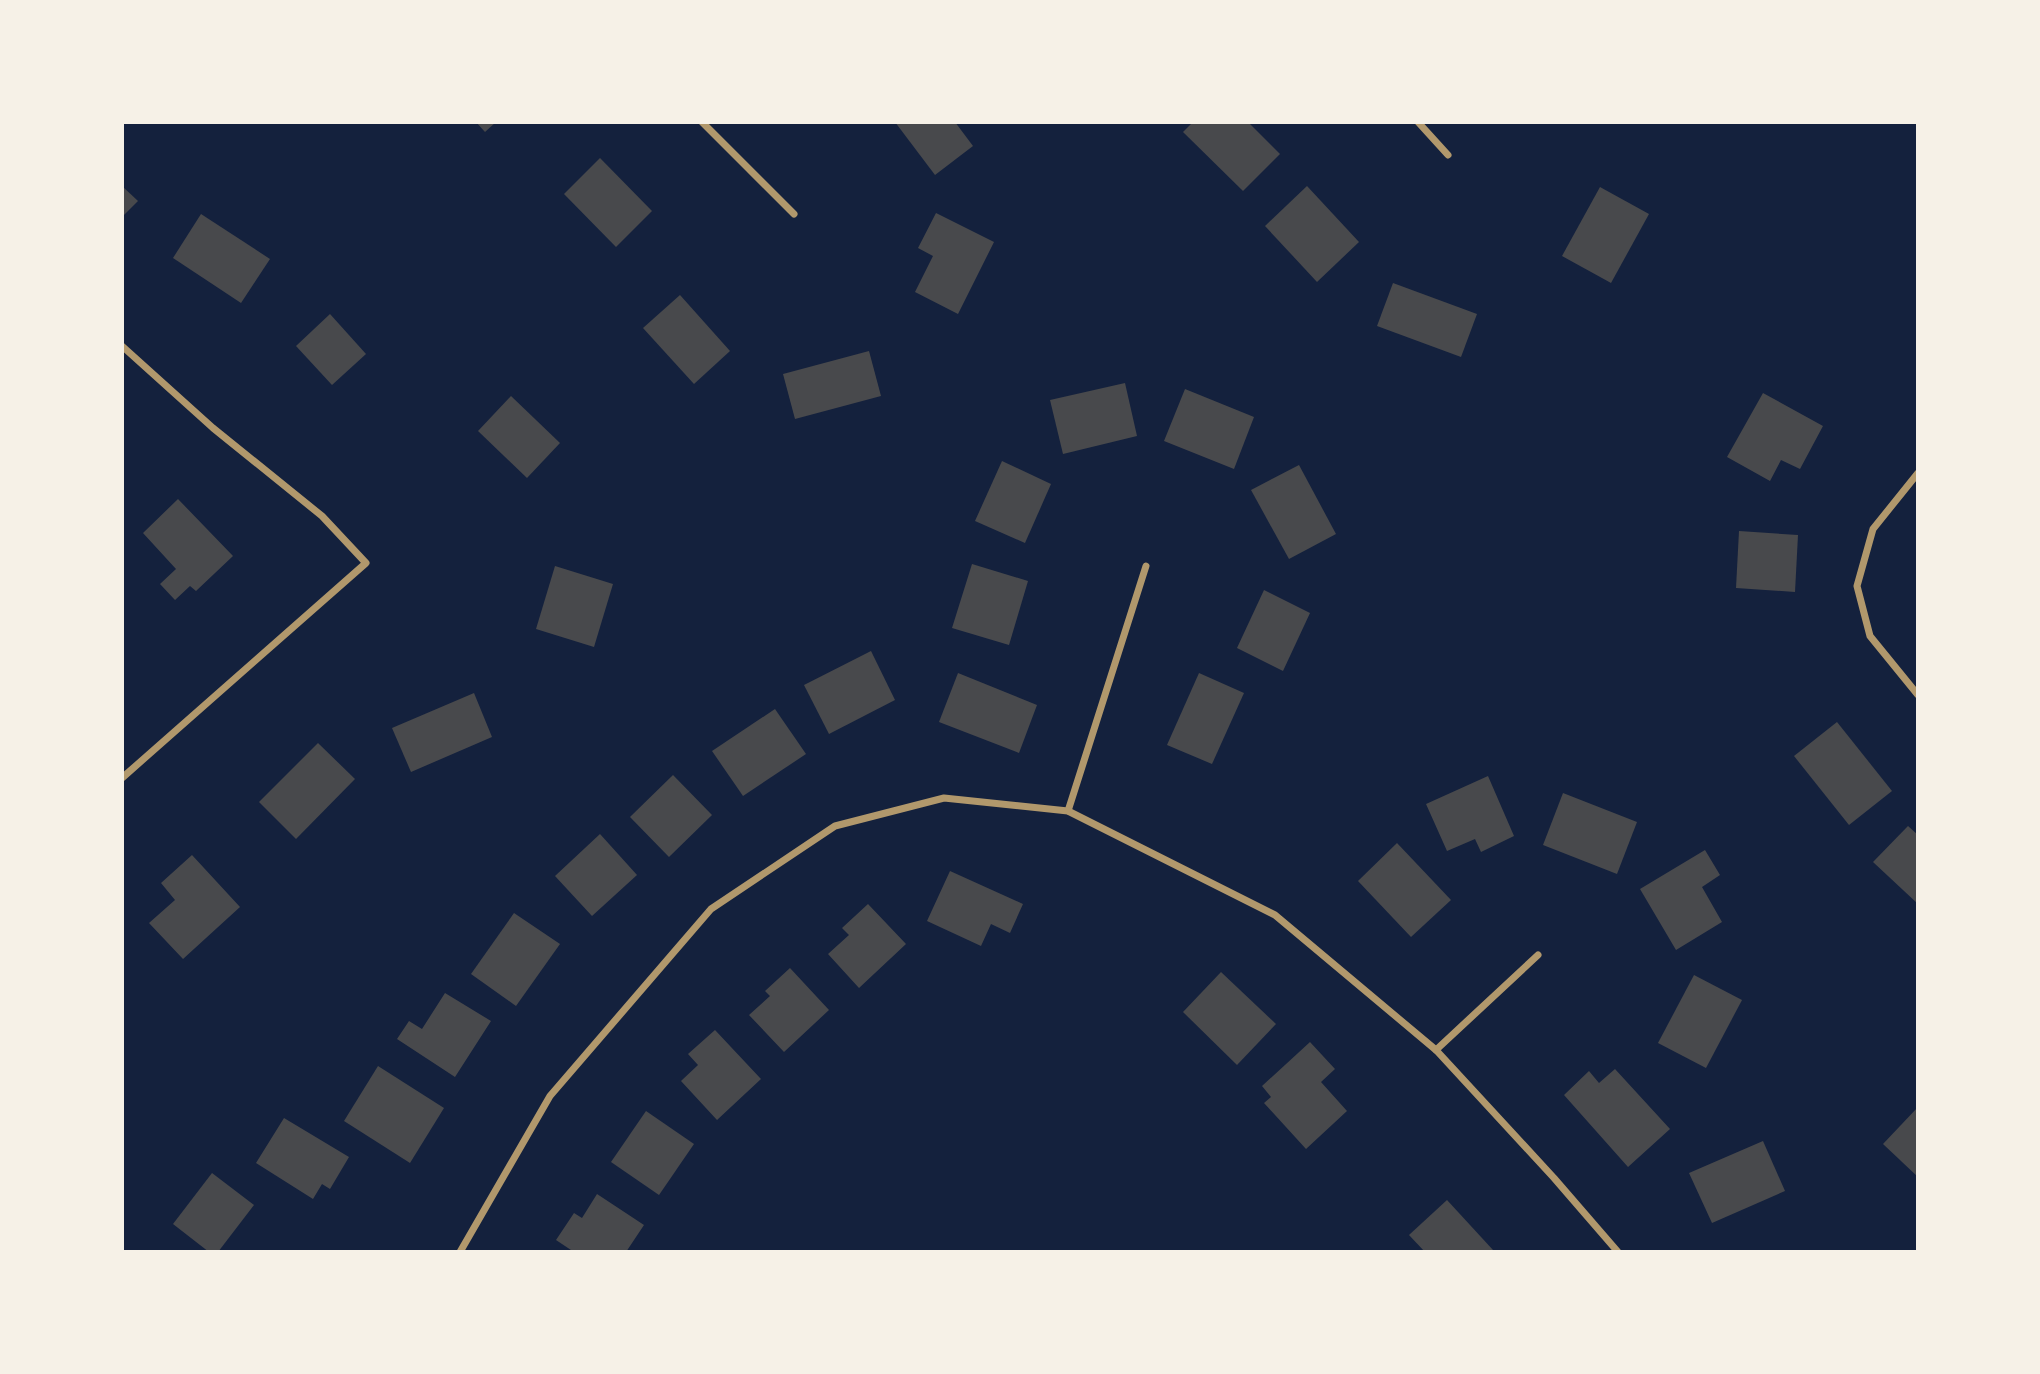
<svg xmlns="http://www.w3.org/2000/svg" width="2040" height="1374" font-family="'Alegreya Sans',sans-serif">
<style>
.building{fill:#48494c}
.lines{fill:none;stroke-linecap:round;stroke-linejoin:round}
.minor{stroke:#b1986c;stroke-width:7}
</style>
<rect width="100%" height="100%" fill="#14213d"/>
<g class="building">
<path d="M 476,122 L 496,122 L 485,132 Z"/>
<path d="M 895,122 L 955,122 L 973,146 L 935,175 Z"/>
<path d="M 1193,122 L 1248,122 L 1280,154 L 1243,191 L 1183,132 Z"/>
<path d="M 600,158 L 652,211 L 616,247 L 564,194 Z"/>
<path d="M 122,186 L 138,201 L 122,217 Z"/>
<path d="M 1307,186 L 1359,242 L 1317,282 L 1265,226 Z"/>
<path d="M 1600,187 L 1649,214 L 1611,283 L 1562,256 Z"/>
<path d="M 936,213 L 994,242 L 958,314 L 915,292 L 933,256 L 918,248 Z"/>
<path d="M 201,214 L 270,259 L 241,303 L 173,258 Z"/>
<path d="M 1393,283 L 1477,314 L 1461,357 L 1377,326 Z"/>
<path d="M 680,295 L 730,351 L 694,384 L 643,328 Z"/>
<path d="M 330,314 L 366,354 L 332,385 L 296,346 Z"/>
<path d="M 869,351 L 881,396 L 795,419 L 783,374 Z"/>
<path d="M 1125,383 L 1137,436 L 1063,454 L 1050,400 Z"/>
<path d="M 1185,389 L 1254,417 L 1234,469 L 1164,441 Z"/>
<path d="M 1763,393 L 1823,426 L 1800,469 L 1781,460 L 1770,481 L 1727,457 Z"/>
<path d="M 511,396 L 560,443 L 527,478 L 478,431 Z"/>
<path d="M 1002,461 L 1051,484 L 1025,543 L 975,521 Z"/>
<path d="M 1299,465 L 1336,534 L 1289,559 L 1251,490 Z"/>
<path d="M 178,499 L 233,556 L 196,591 L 190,586 L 175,600 L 160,584 L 176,569 L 143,533 Z"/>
<path d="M 1739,531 L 1798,535 L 1795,592 L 1736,588 Z"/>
<path d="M 972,564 L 1028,581 L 1009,645 L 952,628 Z"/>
<path d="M 555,566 L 613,584 L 594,647 L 536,629 Z"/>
<path d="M 1264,590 L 1310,613 L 1283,671 L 1237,648 Z"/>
<path d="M 871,651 L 895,700 L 829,734 L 804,685 Z"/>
<path d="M 958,673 L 1037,705 L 1019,753 L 939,722 Z"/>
<path d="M 1199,673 L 1244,693 L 1212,764 L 1167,745 Z"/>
<path d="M 474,693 L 492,737 L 411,772 L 392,728 Z"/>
<path d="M 775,709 L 806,754 L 743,796 L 712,751 Z"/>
<path d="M 1837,722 L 1892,791 L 1849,825 L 1794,756 Z"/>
<path d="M 318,743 L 355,779 L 296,839 L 259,802 Z"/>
<path d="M 673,775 L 712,815 L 669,857 L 630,817 Z"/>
<path d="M 1488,776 L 1514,836 L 1481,852 L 1475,839 L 1447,851 L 1426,804 Z"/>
<path d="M 1563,793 L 1637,822 L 1617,874 L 1543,845 Z"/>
<path d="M 1908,826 L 1918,835 L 1918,904 L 1873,862 Z"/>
<path d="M 600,834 L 637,875 L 592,916 L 555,876 Z"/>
<path d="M 1397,843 L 1451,900 L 1411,937 L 1358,881 Z"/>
<path d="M 1705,850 L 1720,875 L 1702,887 L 1722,922 L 1676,950 L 1640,889 Z"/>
<path d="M 192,855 L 240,907 L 183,959 L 149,923 L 175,900 L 161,883 Z"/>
<path d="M 950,871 L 1023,904 L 1010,933 L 991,924 L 981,946 L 927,921 Z"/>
<path d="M 868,904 L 906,944 L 859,988 L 828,954 L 849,935 L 842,928 Z"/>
<path d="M 514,913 L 560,944 L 516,1006 L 471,974 Z"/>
<path d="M 790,968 L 829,1010 L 784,1052 L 749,1015 L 770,996 L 765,991 Z"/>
<path d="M 1221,972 L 1276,1024 L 1237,1065 L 1183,1012 Z"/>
<path d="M 1694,975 L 1742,1000 L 1706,1068 L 1658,1043 Z"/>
<path d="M 445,993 L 491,1021 L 455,1077 L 397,1039 L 409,1021 L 422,1029 Z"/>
<path d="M 715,1030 L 761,1079 L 717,1120 L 681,1081 L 698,1065 L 688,1054 Z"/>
<path d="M 1310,1042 L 1335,1069 L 1321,1082 L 1347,1111 L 1306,1149 L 1264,1103 L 1271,1097 L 1262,1086 Z"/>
<path d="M 378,1066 L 444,1108 L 410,1163 L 344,1121 Z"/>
<path d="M 1615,1069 L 1670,1129 L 1628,1167 L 1564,1095 L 1589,1071 L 1599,1083 Z"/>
<path d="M 1918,1107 L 1918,1177 L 1883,1144 Z"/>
<path d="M 646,1111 L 694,1144 L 659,1195 L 611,1162 Z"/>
<path d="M 284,1118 L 349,1157 L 330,1189 L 322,1184 L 313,1199 L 256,1163 Z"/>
<path d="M 1763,1141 L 1785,1191 L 1712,1223 L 1689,1173 Z"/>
<path d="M 212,1173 L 254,1205 L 218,1252 L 209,1252 L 173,1224 Z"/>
<path d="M 597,1194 L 644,1225 L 626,1252 L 574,1252 L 556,1240 L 574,1213 L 582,1218 Z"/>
<path d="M 1447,1200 L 1493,1250 L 1491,1252 L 1425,1252 L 1409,1235 Z"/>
</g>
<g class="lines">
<g class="minor">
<path d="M 702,122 L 794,214"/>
<path d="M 1418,122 L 1448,155"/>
<path d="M 122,346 L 213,428 L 322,516 L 366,563 L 122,778"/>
<path d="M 1918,473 L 1873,529 L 1857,586 L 1870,636 L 1918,695"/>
<path d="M 1068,811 L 1146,566"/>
<path d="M 1436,1050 L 1538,955"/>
<path d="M 460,1252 L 550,1096 L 711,909 L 835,826 L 944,798 L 1068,811 L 1275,915 L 1436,1050 L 1554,1178 L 1618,1252"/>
</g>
</g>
<rect width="2040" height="1374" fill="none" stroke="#f6f1e7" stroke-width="248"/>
</svg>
